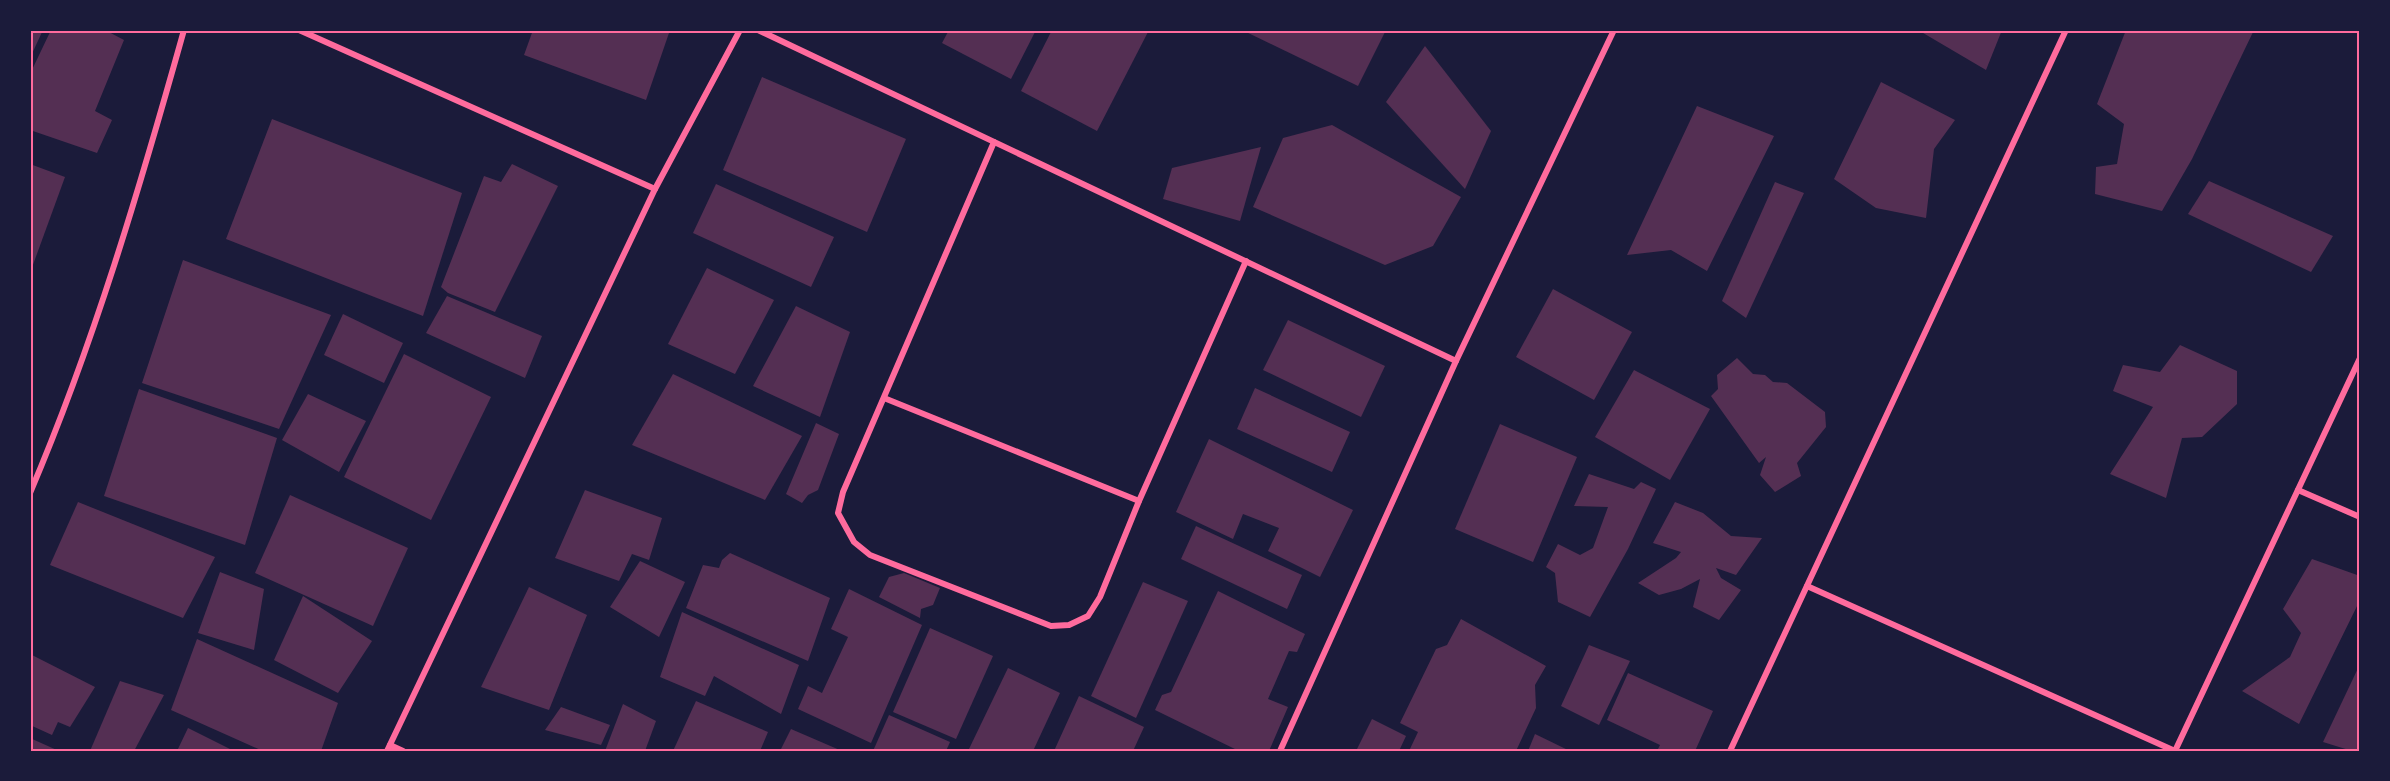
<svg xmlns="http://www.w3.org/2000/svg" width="2390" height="781" font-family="'Source Sans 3',sans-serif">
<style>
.building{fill:#542f53}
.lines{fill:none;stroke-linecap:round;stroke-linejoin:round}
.minor{stroke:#ff6b9d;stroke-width:6}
.neatline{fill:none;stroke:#ff6b9d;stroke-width:2}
</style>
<rect width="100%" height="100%" fill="#1b1b3a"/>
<g class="building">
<path d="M 30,30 L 43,30 L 30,58 Z"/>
<path d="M 51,30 L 105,30 L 124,40 L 95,111 L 112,120 L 97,153 L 30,130 L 30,74 Z"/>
<path d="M 533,30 L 670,30 L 646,100 L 524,55 Z"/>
<path d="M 949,30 L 1036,30 L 1011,79 L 942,43 Z"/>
<path d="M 1052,30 L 1149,30 L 1097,131 L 1021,91 Z"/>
<path d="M 1242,30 L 1386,30 L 1358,86 Z"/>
<path d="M 1918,30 L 2002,30 L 1986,70 Z"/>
<path d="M 2126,30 L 2254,30 L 2192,159 L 2162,211 L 2095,194 L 2096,167 L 2117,164 L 2124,124 L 2097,104 Z"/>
<path d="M 1425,46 L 1491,131 L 1465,189 L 1386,102 Z"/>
<path d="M 762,77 L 906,139 L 867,232 L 723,170 Z"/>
<path d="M 1881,82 L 1955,120 L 1934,149 L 1926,218 L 1876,208 L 1834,179 Z"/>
<path d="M 1697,106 L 1774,136 L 1707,271 L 1671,250 L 1627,255 Z"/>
<path d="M 272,119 L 462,193 L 423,316 L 226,239 Z"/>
<path d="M 1332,125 L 1461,197 L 1433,246 L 1385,265 L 1253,207 L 1283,138 Z"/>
<path d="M 1261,147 L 1240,221 L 1163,199 L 1172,168 Z"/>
<path d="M 30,164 L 65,177 L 30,273 Z"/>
<path d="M 512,164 L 558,186 L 495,312 L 448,293 L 441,287 L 484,176 L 501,182 Z"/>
<path d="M 2209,181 L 2333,236 L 2311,272 L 2188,214 Z"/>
<path d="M 1775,182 L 1804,193 L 1746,318 L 1722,301 Z"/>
<path d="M 716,184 L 834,237 L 811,287 L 693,233 Z"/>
<path d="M 183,260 L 331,315 L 279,429 L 142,383 Z"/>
<path d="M 707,268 L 774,300 L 735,374 L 668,344 Z"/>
<path d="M 1553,289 L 1632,332 L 1594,400 L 1516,357 Z"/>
<path d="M 447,296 L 542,336 L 525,378 L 426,333 Z"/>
<path d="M 796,306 L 850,332 L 820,417 L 753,386 Z"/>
<path d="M 343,314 L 403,343 L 384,383 L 324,355 Z"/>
<path d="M 1288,320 L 1385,366 L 1361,417 L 1263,370 Z"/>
<path d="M 2180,345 L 2237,371 L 2237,404 L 2202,437 L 2182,438 L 2166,498 L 2110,474 L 2153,407 L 2113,391 L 2123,365 L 2160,372 Z"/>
<path d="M 404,354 L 491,397 L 431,520 L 344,477 Z"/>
<path d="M 1737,358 L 1753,374 L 1765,375 L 1773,382 L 1787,383 L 1825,412 L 1826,427 L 1797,463 L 1801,476 L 1775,492 L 1760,475 L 1766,457 L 1759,463 L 1711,396 L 1718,389 L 1717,375 Z"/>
<path d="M 1634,370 L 1710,409 L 1670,480 L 1595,437 Z"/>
<path d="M 673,374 L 802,436 L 765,500 L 632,445 Z"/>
<path d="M 1255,388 L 1350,432 L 1332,472 L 1237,429 Z"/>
<path d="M 139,389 L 277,438 L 245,545 L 104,496 Z"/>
<path d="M 308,394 L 366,421 L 339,472 L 282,440 Z"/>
<path d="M 816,423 L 839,434 L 818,490 L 808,495 L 802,503 L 786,494 Z"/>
<path d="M 1500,424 L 1577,457 L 1533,562 L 1455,529 Z"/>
<path d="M 1209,439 L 1353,510 L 1320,577 L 1268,551 L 1279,528 L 1243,514 L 1233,539 L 1176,512 Z"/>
<path d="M 1589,474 L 1634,489 L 1641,482 L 1656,489 L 1628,549 L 1590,617 L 1558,602 L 1555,573 L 1546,567 L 1558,544 L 1580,555 L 1593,548 L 1608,507 L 1574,506 Z"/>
<path d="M 585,490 L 662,518 L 649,560 L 632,554 L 619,581 L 555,558 Z"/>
<path d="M 290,495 L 408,548 L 373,626 L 255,573 Z"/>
<path d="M 78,502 L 215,557 L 183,618 L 50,565 Z"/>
<path d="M 1675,502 L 1703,513 L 1731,536 L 1762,538 L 1736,575 L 1716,568 L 1721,578 L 1741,590 L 1719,620 L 1693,607 L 1700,579 L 1681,589 L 1659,595 L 1638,583 L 1676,558 L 1681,552 L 1653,543 Z"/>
<path d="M 1196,526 L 1302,575 L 1287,609 L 1181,559 Z"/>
<path d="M 730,553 L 830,598 L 808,661 L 686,608 L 703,565 L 719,568 L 722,560 Z"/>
<path d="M 2312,559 L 2360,576 L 2360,600 L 2299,724 L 2242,691 L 2290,657 L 2301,633 L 2283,609 Z"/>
<path d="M 640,561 L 685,582 L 659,637 L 610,607 Z"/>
<path d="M 220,572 L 264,589 L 254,650 L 198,633 Z"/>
<path d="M 904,573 L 940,588 L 933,605 L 921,609 L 920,618 L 879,597 L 889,577 Z"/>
<path d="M 1143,582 L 1188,601 L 1136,718 L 1091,696 Z"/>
<path d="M 529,587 L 587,615 L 549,710 L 481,687 Z"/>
<path d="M 849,589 L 922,625 L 871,743 L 798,709 L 808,686 L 822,693 L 848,637 L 831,629 Z"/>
<path d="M 1218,591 L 1305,634 L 1297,652 L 1289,651 L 1268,699 L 1288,707 L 1269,751 L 1239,751 L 1155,710 L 1162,695 L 1171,692 Z"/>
<path d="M 303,596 L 372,641 L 338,693 L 274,660 Z"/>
<path d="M 682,612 L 799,665 L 781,714 L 714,676 L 705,696 L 660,677 Z"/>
<path d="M 1461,619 L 1546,666 L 1535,685 L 1536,708 L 1516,751 L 1409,751 L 1418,732 L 1400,723 L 1436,649 L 1447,645 Z"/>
<path d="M 930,628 L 993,656 L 956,739 L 893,712 Z"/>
<path d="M 197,639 L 338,703 L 321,751 L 263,751 L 171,710 Z"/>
<path d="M 1589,645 L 1630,661 L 1599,725 L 1561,706 Z"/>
<path d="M 30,654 L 95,687 L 70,727 L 58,722 L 52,735 L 30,725 Z"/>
<path d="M 2360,664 L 2360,751 L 2352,751 L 2323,742 Z"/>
<path d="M 1008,668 L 1060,693 L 1033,751 L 968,751 Z"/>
<path d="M 1628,673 L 1713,711 L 1695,751 L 1657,751 L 1660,745 L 1607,720 Z"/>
<path d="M 120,681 L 164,695 L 134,751 L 90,751 Z"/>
<path d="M 1079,696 L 1144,727 L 1133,751 L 1054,751 Z"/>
<path d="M 696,701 L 768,732 L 760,751 L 673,751 Z"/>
<path d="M 623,704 L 656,721 L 645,751 L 605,751 Z"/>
<path d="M 561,707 L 610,725 L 601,745 L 545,730 Z"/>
<path d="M 889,715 L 950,742 L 946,751 L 873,751 Z"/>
<path d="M 1372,719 L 1406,736 L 1399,751 L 1356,751 Z"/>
<path d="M 188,728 L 234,751 L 177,751 Z"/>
<path d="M 791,729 L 842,751 L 780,751 Z"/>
<path d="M 1535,734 L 1570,751 L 1528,751 Z"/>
<path d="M 30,738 L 59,751 L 30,751 Z"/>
</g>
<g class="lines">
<g class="minor">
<path d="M 299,30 L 655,189"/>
<path d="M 758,30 L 1456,361"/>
<path d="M 994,142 L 843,492 L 838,513 L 854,542 L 870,555 L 1051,626 L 1069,625 L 1088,616 L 1100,597 L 1139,501 L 1246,261"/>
<path d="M 884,398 L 1139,501"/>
<path d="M 2298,490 L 2360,517"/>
<path d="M 30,493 C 94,343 140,187 184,30"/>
<path d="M 1807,586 L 2175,751"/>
<path d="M 390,745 L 403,751"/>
<path d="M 387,751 L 655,189 L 740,30"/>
<path d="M 1280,751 L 1456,361 L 1614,30"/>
<path d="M 1730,751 L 2066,30"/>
<path d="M 2175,751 L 2360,358"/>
</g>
</g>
<rect width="2390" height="781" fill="none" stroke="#1b1b3a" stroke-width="63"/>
<rect x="32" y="32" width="2326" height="718" class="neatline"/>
</svg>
